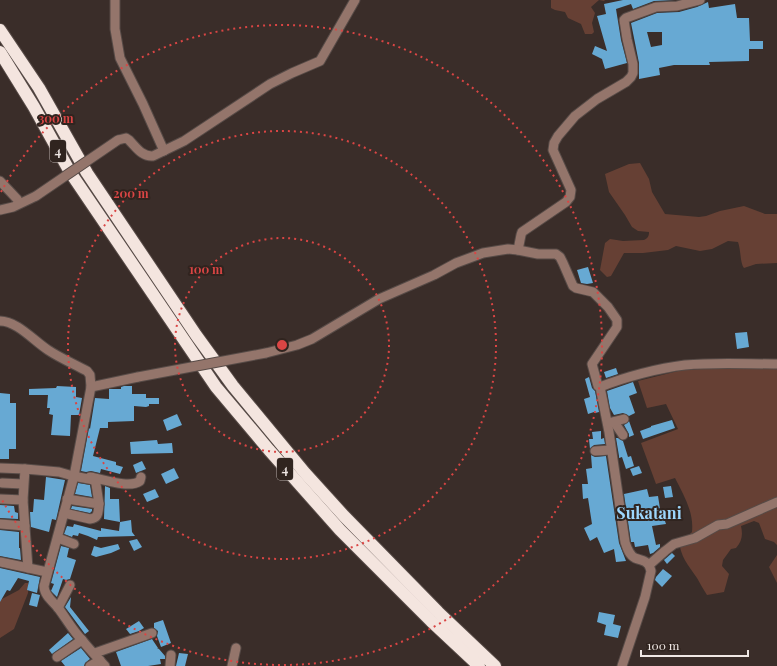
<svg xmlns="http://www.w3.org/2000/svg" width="777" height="666" font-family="'Playfair Display',serif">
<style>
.green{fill:#664034}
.building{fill:#67a9d3;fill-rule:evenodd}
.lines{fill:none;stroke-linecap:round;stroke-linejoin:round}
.minor-casing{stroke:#574b47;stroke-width:11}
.highway-casing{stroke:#574b47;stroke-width:14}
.minor{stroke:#94756b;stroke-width:9}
.highway{stroke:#f4e5df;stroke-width:12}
.minor-bridge-casing{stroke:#574b47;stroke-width:11;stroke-linecap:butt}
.minor-bridge{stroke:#94756b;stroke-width:9}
.ring{fill:none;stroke:#da4544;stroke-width:2;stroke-dasharray:2 4}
.labels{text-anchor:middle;stroke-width:4;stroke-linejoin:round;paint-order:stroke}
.shield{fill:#30241f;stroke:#b6adaa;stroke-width:1}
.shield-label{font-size:13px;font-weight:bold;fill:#f0e8e5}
.quarter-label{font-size:16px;font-weight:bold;fill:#9dd7fd;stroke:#30241f}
.centre{fill:#da4544;stroke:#30241f;stroke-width:2}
.ring-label{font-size:12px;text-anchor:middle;font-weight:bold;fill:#da4544;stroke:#30241f;stroke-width:4;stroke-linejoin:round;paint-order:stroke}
</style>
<rect width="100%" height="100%" fill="#3a2d29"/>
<g class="green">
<path d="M 551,0 L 605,0 L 604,1 L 599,0 L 591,7 L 595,13 L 592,23 L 594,32 L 592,34 L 585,34 L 581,24 L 568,18 L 565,12 L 555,10 L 551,8 Z"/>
<path d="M 640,163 L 649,179 L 652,192 L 665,214 L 699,217 L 706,216 L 720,211 L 744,206 L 765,214 L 777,214 L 777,263 L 756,264 L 744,268 C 740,263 741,250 738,242 L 728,241 L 712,249 L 700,251 L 676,246 L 668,250 L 643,253 L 624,253 L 611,276 L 607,277 L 600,270 L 605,243 L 610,239 L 623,241 L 644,240 C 648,238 649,236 649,232 L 638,231 L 632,227 L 625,215 L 609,192 L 605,174 L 629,164 Z"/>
<path d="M 739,367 L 777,367 L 777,545 L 774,542 L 765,539 L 759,523 L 754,521 L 741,526 C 743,535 742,541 736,548 L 731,549 L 723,560 L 722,566 L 729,574 L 724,592 L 707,595 C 703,589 700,583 697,578 C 688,565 680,556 679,540 L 687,537 L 692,532 C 694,512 684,496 675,478 L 656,484 L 641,443 L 678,429 L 666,404 L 647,408 L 638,381 L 682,370 Z"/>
<path d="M 777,555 L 777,583 L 769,567 Z"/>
<path d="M 25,583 L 28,583 L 28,593 L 14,629 L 0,638 L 0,600 L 19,590 Z"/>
</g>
<g class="building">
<path d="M 623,0 L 675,0 L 654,1 L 633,9 L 631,4 L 616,9 L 621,40 L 627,63 L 605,69 L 602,59 L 592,54 L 595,46 L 607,51 L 597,16 L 606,14 L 604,4 Z"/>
<path d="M 708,2 L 709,8 L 735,4 L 737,18 L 749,18 L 750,41 L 763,41 L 763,49 L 749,49 L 749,61 L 709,62 L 710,65 L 674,65 L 659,68 L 660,75 L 639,79 L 639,63 L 631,23 L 657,13 L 679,12 L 697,7 ZM 647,32 L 662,32 L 662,45 L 651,47 Z"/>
<path d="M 588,267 L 593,283 L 587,284 L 581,283 L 577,270 Z"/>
<path d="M 747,332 L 749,347 L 737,349 L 735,333 Z"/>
<path d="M 616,368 L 618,374 L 606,378 L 604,372 Z"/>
<path d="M 589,377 L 592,388 L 595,391 L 599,412 L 595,413 L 594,412 L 588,414 L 584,399 L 590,397 L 585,379 Z"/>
<path d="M 633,382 L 637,393 L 629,396 L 635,413 L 629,416 L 623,413 L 614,415 L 610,408 L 607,391 Z"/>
<path d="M 57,386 L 76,387 L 76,397 L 82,398 L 79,415 L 71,415 L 70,436 L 51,435 L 53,415 L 49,414 L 50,408 L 47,408 L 48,395 L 29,395 L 29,389 L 56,388 Z"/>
<path d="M 124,386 L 132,386 L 132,394 L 146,394 L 146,398 L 159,398 L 159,404 L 149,404 L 149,406 L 146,407 L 134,406 L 134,421 L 108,422 L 108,428 L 100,428 L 93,456 L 116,462 L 116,465 L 123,467 L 120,474 L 101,469 L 100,473 L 91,471 L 86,472 L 81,471 L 89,428 L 90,429 L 95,398 L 109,399 L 109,389 L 121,389 L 121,387 Z"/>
<path d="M 0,393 L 10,394 L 10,403 L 16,403 L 16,449 L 9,449 L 9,459 L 0,459 Z"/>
<path d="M 177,414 L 182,425 L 167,431 L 163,420 Z"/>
<path d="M 672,420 L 675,428 L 643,439 L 640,431 L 651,427 L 651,426 Z"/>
<path d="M 629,421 L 634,435 L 629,437 L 629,434 L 624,425 Z"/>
<path d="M 601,431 L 601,439 L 604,438 L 605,444 L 594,445 L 590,449 L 589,439 L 593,439 L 592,432 Z"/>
<path d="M 616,438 L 618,438 L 623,441 L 628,457 L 631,456 L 634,466 L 626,469 L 622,457 L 619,458 L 619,456 Z"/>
<path d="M 157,440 L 158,444 L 172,443 L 173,453 L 131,454 L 130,442 Z"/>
<path d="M 591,455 L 595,457 L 606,456 L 619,543 L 626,561 L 616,562 L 614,549 L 604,553 L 597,537 L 590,541 L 584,528 L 592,524 L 588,498 L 583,499 L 582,484 L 588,484 L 586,469 L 592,468 Z"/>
<path d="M 142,461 L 146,469 L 136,473 L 133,465 Z"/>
<path d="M 639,466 L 642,473 L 633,476 L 630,469 Z"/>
<path d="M 174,468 L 179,478 L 166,484 L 161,474 Z"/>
<path d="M 46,477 L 65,480 L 56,520 L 52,519 L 49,532 L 31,527 L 31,531 L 30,512 L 33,512 L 34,499 L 44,500 Z"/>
<path d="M 78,483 L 90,485 L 92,497 L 75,494 Z"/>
<path d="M 105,486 L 110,488 L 110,499 L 119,499 L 120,522 L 131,520 L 132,532 L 135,536 L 98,537 L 97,540 L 88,536 L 79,533 L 78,536 L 73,535 L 72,537 L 64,534 L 67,526 L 73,527 L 74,524 L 101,531 L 101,528 L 119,531 L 120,522 L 104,519 Z"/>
<path d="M 671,486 L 673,497 L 665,498 L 663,487 Z"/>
<path d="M 155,489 L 159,497 L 147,502 L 143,494 Z"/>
<path d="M 647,489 L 649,497 L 658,496 L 661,515 L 680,510 L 682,518 L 665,521 L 666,524 L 652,526 L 656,545 L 660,544 L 660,547 L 653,553 L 650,554 L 648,545 L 635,547 L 634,542 L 631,542 L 624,494 Z"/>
<path d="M 0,505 L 14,506 L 15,512 L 18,513 L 18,519 L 0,518 Z"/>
<path d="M 72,506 L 92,509 L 92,511 L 90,513 L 71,509 Z"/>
<path d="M 0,530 L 19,532 L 19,548 L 20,548 L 21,560 L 0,556 Z"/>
<path d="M 137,539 L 142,547 L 134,551 L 129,541 Z"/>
<path d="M 118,544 L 120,549 L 111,553 L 96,557 L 91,555 L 94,546 L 101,548 Z"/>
<path d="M 61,546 L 69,548 L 67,557 L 76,560 L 70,579 L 66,580 L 63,579 L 57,597 L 51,591 L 54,584 L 51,583 Z"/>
<path d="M 672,553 L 675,556 L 667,564 L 664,560 Z"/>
<path d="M 0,568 L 40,577 L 37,593 L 27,590 L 29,581 L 18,578 L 10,591 L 7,590 L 0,602 Z"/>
<path d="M 663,569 L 672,576 L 662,587 L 655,580 L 656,577 Z"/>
<path d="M 32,593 L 40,595 L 37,607 L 29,605 Z"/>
<path d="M 71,597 L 70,607 L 89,631 L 85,634 L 65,607 Z"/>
<path d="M 599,612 L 615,615 L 613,624 L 621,626 L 618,638 L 604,635 L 606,625 L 597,622 Z"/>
<path d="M 163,620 L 171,643 L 161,647 L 157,636 L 158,631 L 154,628 L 154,623 Z"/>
<path d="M 139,621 L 144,628 L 139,631 L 130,634 L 126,629 Z"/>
<path d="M 68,633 L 73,639 L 52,654 L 49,650 Z"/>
<path d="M 152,639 L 158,648 L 157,648 L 159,649 L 165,656 L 165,659 L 160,659 L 161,664 L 148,666 L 121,666 L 116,652 Z"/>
<path d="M 81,648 L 90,659 L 85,663 L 84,666 L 65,666 L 61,661 Z"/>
<path d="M 179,653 L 188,654 L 185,666 L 176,666 Z"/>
</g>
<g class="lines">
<g class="minor-casing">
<g id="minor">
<path d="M 115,0 L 115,29 L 120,58 L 143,104 L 164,151"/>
<path d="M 118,140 L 126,138 L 129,140 C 136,147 142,157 153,156 L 184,141 L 270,84 L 292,73 L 320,61 L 355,0"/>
<path d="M 0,181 L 17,199 L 19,203"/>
<path d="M 0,210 L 13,207 L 36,196"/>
<path d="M 518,250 L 521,235 L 522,232 L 566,202 L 570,197 L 571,190 L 553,150 L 554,143 L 558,136 L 575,116 L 597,99 L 626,82 L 631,77 L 633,73 L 633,64 L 627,39 L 624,20 L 626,18 L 656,7 L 677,6 L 700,0"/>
<path d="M 0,321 C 17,321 34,341 48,350 C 60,358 74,364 87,371 L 90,375 L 91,387"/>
<path d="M 266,353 L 297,345 L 312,339 L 379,299 L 434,275 L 456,263 L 483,253 L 508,249 L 518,250 L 538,254 L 556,254 L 560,257 L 563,263 L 573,286 L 576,288 L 593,292 L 608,307 L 617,320 L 617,327 L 592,364 L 598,386 L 600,387 L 609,432 L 625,542 C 627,548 629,555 635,558 C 642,561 644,559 649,565"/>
<path d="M 600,387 C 625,377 659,368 685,365 C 715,362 747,364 777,364"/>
<path d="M 614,422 L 623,435"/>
<path d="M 608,423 L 624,419"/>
<path d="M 595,451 L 611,450"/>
<path d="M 0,468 L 25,469"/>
<path d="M 90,477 C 103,479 129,489 140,481 L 141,477"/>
<path d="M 2,483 L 23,484"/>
<path d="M 0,499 L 23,500"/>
<path d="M 64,513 L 90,519 C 99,518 98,512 99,504 L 67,499"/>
<path d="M 0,524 L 25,526"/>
<path d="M 58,538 L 74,544"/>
<path d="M 0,562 L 47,572"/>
<path d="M 28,568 L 23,500 L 25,469 L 59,472 L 73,476 L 94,480 L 96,484 L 99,504"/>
<path d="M 58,608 L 70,585"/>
<path d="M 95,653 L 152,633"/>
<path d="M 57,657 L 82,640"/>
<path d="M 90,666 L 100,660"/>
<path d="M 105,666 C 97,657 89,649 82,640 C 73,631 67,620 59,609 C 54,602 44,596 44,586 L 74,476 L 91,387 L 138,377"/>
<path d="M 170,666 L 171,655"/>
<path d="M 232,666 L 236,648"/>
<path d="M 622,666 L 645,597 L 651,571 L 649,565 L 665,551 L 674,544 L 695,538 L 718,525 L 727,524 L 777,502"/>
</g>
</g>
<g class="highway-casing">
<g id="highway">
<path d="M 0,30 L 39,88 L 87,173 L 196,335 L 233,386 L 305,473 L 344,516 L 438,612 L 495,666"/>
<path d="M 0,52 L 34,107 L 70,172 L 216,387 L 269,450 L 340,530 L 431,621 L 479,666"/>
</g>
</g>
<use href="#minor" class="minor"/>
<use href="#highway" class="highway"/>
<g class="minor-bridge-casing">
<g id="minor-bridge">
<path d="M 36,196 L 118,140"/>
<path d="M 138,377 L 266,353"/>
</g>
</g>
<use href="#minor-bridge" class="minor-bridge"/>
</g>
<g class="ring">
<circle cx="282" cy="345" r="107"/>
<circle cx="282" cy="345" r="214"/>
<path d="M1 192A320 320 0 1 1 1 498"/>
</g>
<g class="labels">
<g class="shield">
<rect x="50" y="140" width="16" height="22" rx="3"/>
<rect x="277" y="458" width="16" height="22" rx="3"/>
</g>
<g class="shield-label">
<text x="58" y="156">4</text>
<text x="285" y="474">4</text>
</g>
<g class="quarter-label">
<text x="649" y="519">Sukatani</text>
</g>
</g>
<circle cx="282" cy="345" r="6" class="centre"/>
<g class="ring-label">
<text x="56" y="123">300 m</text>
<text x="131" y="198">200 m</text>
<text x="206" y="274">100 m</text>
</g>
<path d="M641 650v6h107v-6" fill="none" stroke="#f0e8e5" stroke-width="2"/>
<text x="647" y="650" font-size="12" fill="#f0e8e5" stroke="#30241f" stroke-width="3" paint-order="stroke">100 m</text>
</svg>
